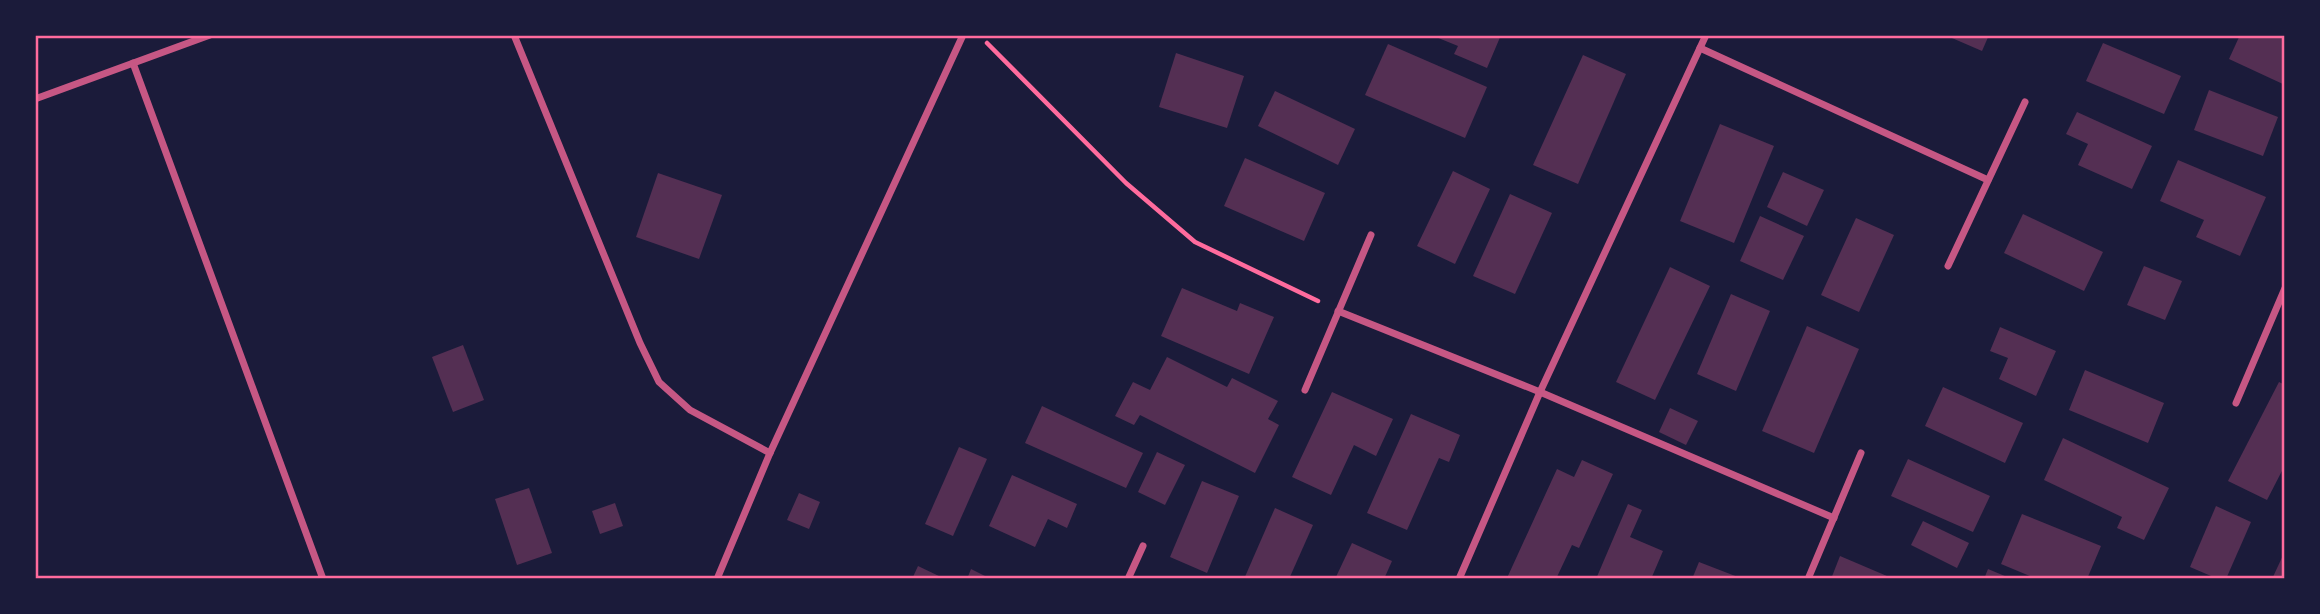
<svg xmlns="http://www.w3.org/2000/svg" width="2320" height="614" font-family="'Noto Sans',sans-serif">
<style>
.building{fill:#542f53}
.lines{fill:none;stroke-linecap:round;stroke-linejoin:round}
.path{stroke:#ff6b9d;stroke-width:4.5}
.minor{stroke:#c65784;stroke-width:7}
.neatline{fill:none;stroke:#ff6b9d;stroke-width:2.5}
</style>
<rect width="100%" height="100%" fill="#1b1b3a"/>
<g class="building">
<path d="M 1431,35 L 1501,35 L 1487,68 L 1454,54 L 1458,46 Z"/>
<path d="M 1945,35 L 1989,35 L 1982,51 Z"/>
<path d="M 2240,35 L 2280,35 L 2285,38 L 2285,85 L 2229,59 Z"/>
<path d="M 2103,43 L 2181,76 L 2164,114 L 2086,81 Z"/>
<path d="M 1388,44 L 1487,87 L 1465,138 L 1365,95 Z"/>
<path d="M 1176,53 L 1244,76 L 1227,128 L 1159,107 Z"/>
<path d="M 1583,55 L 1626,74 L 1578,184 L 1533,165 Z"/>
<path d="M 2209,90 L 2278,117 L 2263,156 L 2194,130 Z"/>
<path d="M 1275,91 L 1355,129 L 1338,165 L 1258,126 Z"/>
<path d="M 2077,112 L 2152,146 L 2132,189 L 2078,165 L 2088,144 L 2066,134 Z"/>
<path d="M 1720,124 L 1774,146 L 1734,243 L 1680,221 Z"/>
<path d="M 1245,158 L 1325,193 L 1304,241 L 1224,206 Z"/>
<path d="M 2178,160 L 2266,197 L 2240,256 L 2196,237 L 2204,220 L 2160,201 Z"/>
<path d="M 1453,171 L 1490,189 L 1455,264 L 1417,246 Z"/>
<path d="M 1783,172 L 1824,190 L 1807,226 L 1767,207 Z"/>
<path d="M 658,173 L 722,195 L 699,259 L 636,237 Z"/>
<path d="M 1510,194 L 1552,213 L 1515,294 L 1473,276 Z"/>
<path d="M 2023,214 L 2103,252 L 2084,291 L 2004,253 Z"/>
<path d="M 1760,216 L 1804,236 L 1783,280 L 1740,261 Z"/>
<path d="M 1856,218 L 1894,235 L 1859,312 L 1821,295 Z"/>
<path d="M 2144,266 L 2182,281 L 2165,320 L 2127,305 Z"/>
<path d="M 1670,267 L 1710,286 L 1655,400 L 1616,382 Z"/>
<path d="M 1182,288 L 1237,311 L 1240,303 L 1274,317 L 1249,374 L 1161,336 Z"/>
<path d="M 1731,294 L 1770,311 L 1736,391 L 1697,374 Z"/>
<path d="M 1807,326 L 1859,349 L 1814,453 L 1762,431 Z"/>
<path d="M 2000,327 L 2056,351 L 2036,396 L 1999,379 L 2008,358 L 1990,351 Z"/>
<path d="M 463,345 L 484,400 L 453,412 L 432,357 Z"/>
<path d="M 1167,357 L 1227,387 L 1232,378 L 1278,401 L 1268,419 L 1279,425 L 1255,473 L 1140,415 L 1134,425 L 1115,416 L 1133,382 L 1150,390 Z"/>
<path d="M 2085,370 L 2164,403 L 2148,443 L 2069,410 Z"/>
<path d="M 2279,382 L 2285,385 L 2285,465 L 2267,500 L 2228,481 Z"/>
<path d="M 1943,387 L 2023,423 L 2005,463 L 1925,426 Z"/>
<path d="M 1332,392 L 1393,419 L 1376,456 L 1354,445 L 1331,495 L 1292,477 Z"/>
<path d="M 1042,406 L 1143,453 L 1126,488 L 1025,443 Z"/>
<path d="M 1670,408 L 1698,421 L 1686,445 L 1659,432 Z"/>
<path d="M 1411,414 L 1460,435 L 1449,462 L 1439,458 L 1407,530 L 1367,513 Z"/>
<path d="M 2063,438 L 2169,488 L 2144,540 L 2117,528 L 2122,517 L 2044,480 Z"/>
<path d="M 959,447 L 987,459 L 953,536 L 925,524 Z"/>
<path d="M 1157,452 L 1185,465 L 1165,505 L 1138,492 Z"/>
<path d="M 1908,459 L 1990,496 L 1973,532 L 1891,496 Z"/>
<path d="M 1582,460 L 1613,474 L 1579,548 L 1572,545 L 1556,579 L 1507,578 L 1557,469 L 1574,477 Z"/>
<path d="M 1012,475 L 1077,504 L 1067,528 L 1048,519 L 1035,547 L 989,526 Z"/>
<path d="M 1202,481 L 1239,496 L 1207,573 L 1170,557 Z"/>
<path d="M 529,488 L 552,553 L 517,565 L 495,499 Z"/>
<path d="M 799,493 L 820,502 L 809,529 L 787,520 Z"/>
<path d="M 615,503 L 623,526 L 600,534 L 592,511 Z"/>
<path d="M 1628,504 L 1642,510 L 1630,537 L 1663,551 L 1651,579 L 1596,579 Z"/>
<path d="M 2216,506 L 2251,522 L 2226,579 L 2218,579 L 2190,567 Z"/>
<path d="M 1275,508 L 1313,525 L 1289,579 L 1244,579 Z"/>
<path d="M 2022,514 L 2101,546 L 2087,579 L 2037,579 L 2001,564 Z"/>
<path d="M 1923,521 L 1969,543 L 1957,568 L 1911,545 Z"/>
<path d="M 1352,543 L 1392,561 L 1384,579 L 1335,579 Z"/>
<path d="M 2285,551 L 2285,579 L 2272,579 Z"/>
<path d="M 1840,556 L 1894,579 L 1831,579 Z"/>
<path d="M 1699,562 L 1743,579 L 1692,579 Z"/>
<path d="M 918,566 L 941,577 L 940,579 L 912,579 Z"/>
<path d="M 971,569 L 991,579 L 967,579 Z"/>
<path d="M 1988,569 L 2012,579 L 1984,579 Z"/>
</g>
<g class="lines">
<path class="path" d="M 987,43 L 1126,183 L 1195,242 L 1318,301"/>
<g class="minor">
<path d="M 514,35 L 640,343 L 659,382 L 690,410 L 770,453"/>
<path d="M 1700,48 L 1988,180"/>
<path d="M 133,63 L 323,579"/>
<path d="M 35,99 L 210,35"/>
<path d="M 1948,266 L 2025,102"/>
<path d="M 1338,311 L 1540,392 L 1834,518"/>
<path d="M 1305,390 L 1371,235"/>
<path d="M 2236,403 L 2285,288"/>
<path d="M 717,579 L 770,453 L 963,35"/>
<path d="M 1128,579 L 1143,546"/>
<path d="M 1459,579 L 1540,392 L 1706,35"/>
<path d="M 1808,579 L 1861,453"/>
</g>
</g>
<rect width="2320" height="614" fill="none" stroke="#1b1b3a" stroke-width="74"/>
<rect x="37" y="37" width="2246" height="540" class="neatline"/>
</svg>
